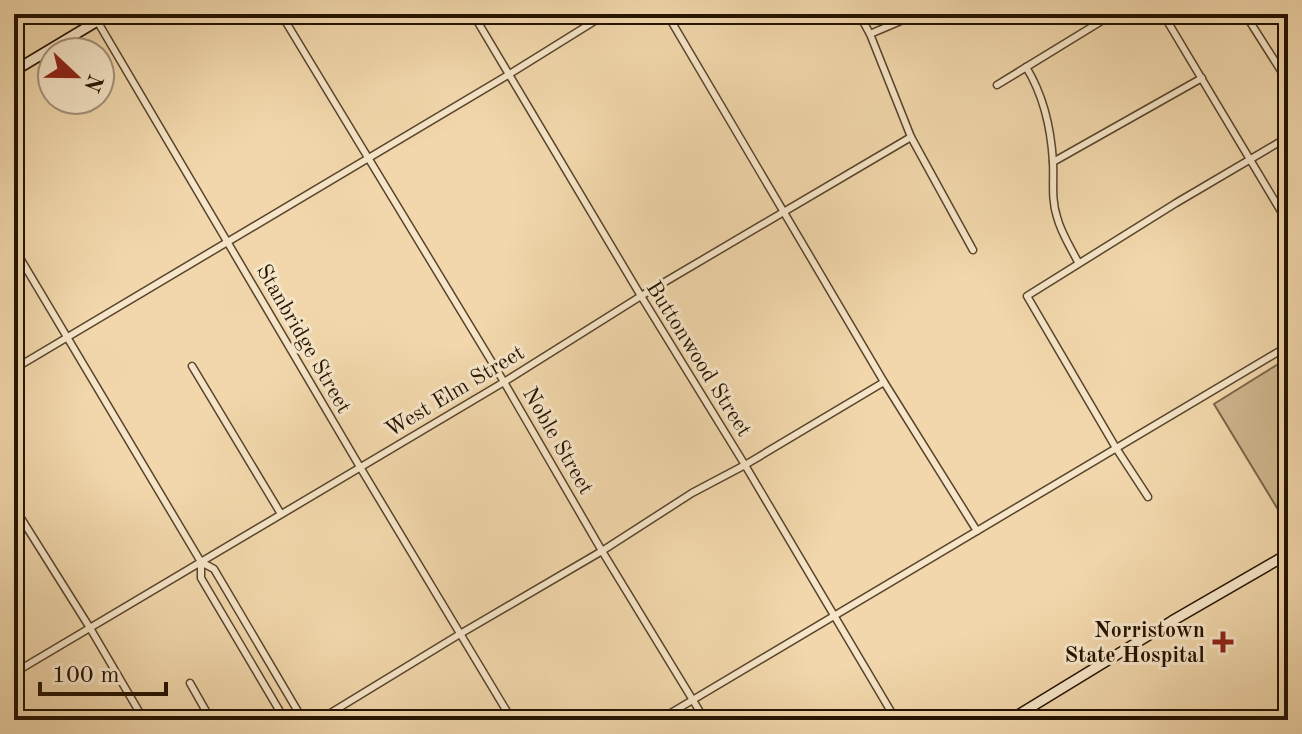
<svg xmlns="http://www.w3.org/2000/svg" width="1302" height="734" font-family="'Old Standard TT',serif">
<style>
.green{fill:#ceb68e;stroke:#7a6447;stroke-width:2}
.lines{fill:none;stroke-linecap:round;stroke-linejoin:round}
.street-casing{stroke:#58442b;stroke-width:9}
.secondary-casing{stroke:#251300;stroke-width:12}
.street{stroke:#f6e5c8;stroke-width:6}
.secondary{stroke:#f6e5c8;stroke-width:9}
.poi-dot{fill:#8f2418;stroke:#f6e5c8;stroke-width:3}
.labels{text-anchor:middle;stroke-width:6;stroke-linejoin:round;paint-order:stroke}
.street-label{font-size:22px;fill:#251300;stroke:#f6e5c8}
.poi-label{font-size:22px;font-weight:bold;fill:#251300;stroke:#f6e5c8;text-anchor:end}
</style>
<rect width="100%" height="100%" fill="#f1d7ab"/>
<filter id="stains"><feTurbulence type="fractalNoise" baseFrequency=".0025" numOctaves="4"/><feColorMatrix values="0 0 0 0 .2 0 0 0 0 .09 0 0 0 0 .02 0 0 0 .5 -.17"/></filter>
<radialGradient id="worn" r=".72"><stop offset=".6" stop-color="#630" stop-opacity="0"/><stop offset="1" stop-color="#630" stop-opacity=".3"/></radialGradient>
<path class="green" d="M 1288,358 L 1288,526 L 1214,404 Z"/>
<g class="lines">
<g class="street-casing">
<g id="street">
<path d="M 93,14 L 360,467 L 512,720"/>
<path d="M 281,14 L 504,382 L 602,551 L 705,720"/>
<path d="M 473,14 L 641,296 L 745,465 L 896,720"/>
<path d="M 667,14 L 884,382 L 977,531"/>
<path d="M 859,14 L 870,34 L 911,137 L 973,250"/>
<path d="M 1163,14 L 1288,223"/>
<path d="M 1245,14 L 1285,77 L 1288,75"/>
<path d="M 870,34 L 917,14"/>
<path d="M 1026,67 C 1044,96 1051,128 1053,162 C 1054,181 1051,199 1057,217 C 1061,233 1071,248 1078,262"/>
<path d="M 997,85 L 1113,14"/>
<path d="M 1053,162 L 1202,78"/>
<path d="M 14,248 L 201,562 L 201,578 L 285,720"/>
<path d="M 192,366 L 281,514"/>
<path d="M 14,369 L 508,75 L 606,14"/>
<path d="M 1148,497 L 1116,448 L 1027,296 L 1176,203 L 1288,137"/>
<path d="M 14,507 L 90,628 L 144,720"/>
<path d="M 201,562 L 214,569 L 303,720"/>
<path d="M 14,673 L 504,382 L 641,296 L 911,137"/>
<path d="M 190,683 L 211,720"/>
<path d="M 14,718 L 15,720"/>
<path d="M 319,720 L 460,634 L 602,551 L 692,493 L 745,465 L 884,382"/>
<path d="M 659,720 L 1288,346"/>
</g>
</g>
<g class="secondary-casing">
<g id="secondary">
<path d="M 14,71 L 109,14"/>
<path d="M 1010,720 L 1172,621 L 1288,554"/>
</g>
</g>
<use href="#street" class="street"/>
<use href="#secondary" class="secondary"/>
</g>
<path class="poi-dot" d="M1219 630h8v8h8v8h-8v8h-8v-8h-8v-8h8z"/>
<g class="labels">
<g class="street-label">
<text transform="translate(305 338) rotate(60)" y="8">Stanbridge Street</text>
<text transform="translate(700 358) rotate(58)" y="8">Buttonwood Street</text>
<text transform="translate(454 390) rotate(-31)" y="8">West Elm Street</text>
<text transform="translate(559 440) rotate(60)" y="8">Noble Street</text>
</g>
<g class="poi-label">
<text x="1205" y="637">Norristown<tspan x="1205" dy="25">State Hospital</tspan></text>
</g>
</g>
<rect width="1302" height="734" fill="none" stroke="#f1d7ab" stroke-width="48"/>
<rect x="16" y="16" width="1270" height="702" fill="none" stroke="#251300" stroke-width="4"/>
<rect x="24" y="24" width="1254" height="686" fill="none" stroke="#251300" stroke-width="2"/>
<g transform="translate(76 76) rotate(112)"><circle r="38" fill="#f6e5c8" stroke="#a29178" stroke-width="2"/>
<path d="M0-6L14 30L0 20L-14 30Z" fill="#8f2418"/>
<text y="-12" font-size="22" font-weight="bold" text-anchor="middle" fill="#251300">N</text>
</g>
<path d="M40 682v12h126v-12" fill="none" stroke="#251300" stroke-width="4"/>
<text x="52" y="682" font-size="24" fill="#251300" stroke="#f6e5c8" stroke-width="6" paint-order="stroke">100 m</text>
<rect width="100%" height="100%" filter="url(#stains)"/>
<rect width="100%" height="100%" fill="url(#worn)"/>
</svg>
